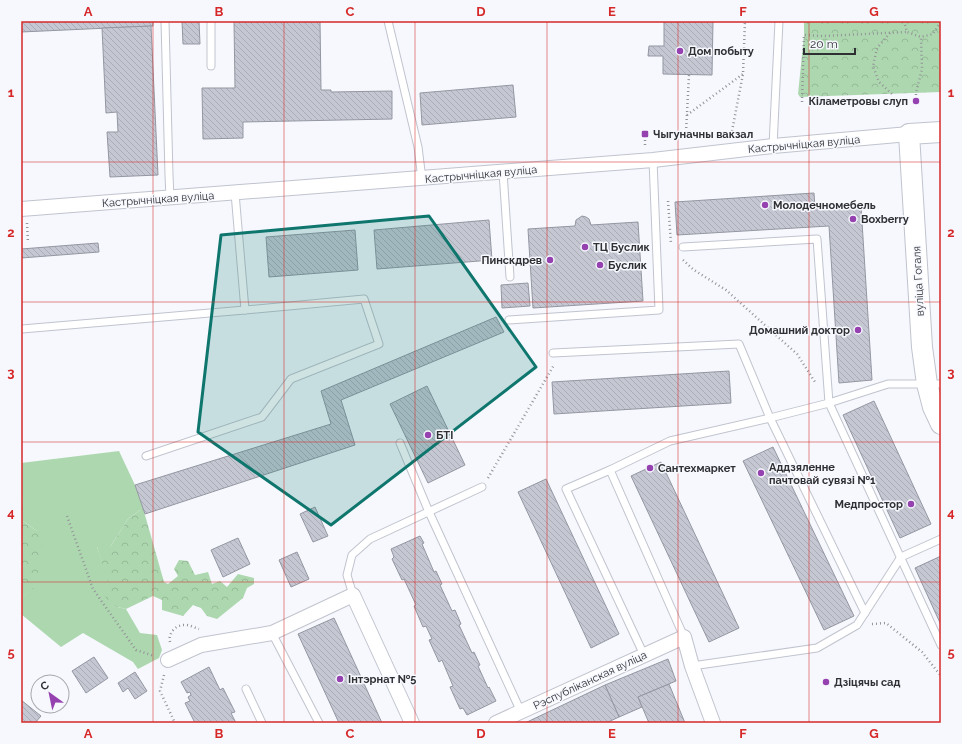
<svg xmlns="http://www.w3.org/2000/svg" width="962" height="744" font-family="Raleway,sans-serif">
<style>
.green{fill:#add8af}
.forest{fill:url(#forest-crowns)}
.building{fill:url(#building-back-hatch);stroke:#9497a1}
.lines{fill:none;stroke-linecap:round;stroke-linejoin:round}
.service-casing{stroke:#c1c4ce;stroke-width:9}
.minor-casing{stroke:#c1c4ce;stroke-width:16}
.secondary-casing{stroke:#c1c4ce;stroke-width:22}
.path{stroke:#939499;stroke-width:2.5;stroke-dasharray:1 3;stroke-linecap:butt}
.service{stroke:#fff;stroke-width:7}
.minor{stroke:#fff;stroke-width:14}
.secondary{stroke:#fff;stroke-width:20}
.marked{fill:#0f766e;fill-opacity:0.2;stroke:#0f766e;stroke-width:3;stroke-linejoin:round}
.grid{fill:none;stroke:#d62828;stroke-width:1;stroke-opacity:0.55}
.poi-dot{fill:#9541b0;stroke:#f6f8fe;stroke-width:1.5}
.labels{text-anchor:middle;stroke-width:3;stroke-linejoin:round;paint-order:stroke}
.poi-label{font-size:11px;font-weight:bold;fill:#2f3034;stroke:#f6f8fe;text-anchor:start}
.street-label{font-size:11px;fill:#2f3034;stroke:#f6f8fe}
.neatline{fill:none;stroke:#d62828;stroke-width:1.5}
.grid-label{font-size:13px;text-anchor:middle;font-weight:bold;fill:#d62828}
</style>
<defs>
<pattern id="forest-crowns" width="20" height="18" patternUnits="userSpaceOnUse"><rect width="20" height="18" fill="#add8af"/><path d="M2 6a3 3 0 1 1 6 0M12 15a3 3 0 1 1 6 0" fill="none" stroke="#95ba97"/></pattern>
<pattern id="building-back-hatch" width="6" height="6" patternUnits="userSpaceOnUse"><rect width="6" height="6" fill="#c5c8d3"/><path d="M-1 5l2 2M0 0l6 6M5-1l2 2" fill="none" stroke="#aaacb6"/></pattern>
</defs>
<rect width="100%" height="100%" fill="#f6f8fe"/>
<path class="green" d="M 119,451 L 135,485 L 143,508 L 128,519 L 110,547 L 97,547 L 109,582 L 113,606 L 126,609 L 140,633 L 157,635 L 162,650 L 159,658 L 138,669 L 133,662 L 83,633 L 61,647 L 21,614 L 21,598 L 34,587 L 37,531 L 23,521 L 23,502 L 21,497 L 21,463 Z"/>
<g class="forest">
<path d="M 804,21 L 941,21 L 941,92 L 800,97 L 798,94 L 804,35 Z"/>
<path d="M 21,497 L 23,502 L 23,521 L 37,531 L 44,552 L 34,588 L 21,598 Z"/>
<path d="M 143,508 L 164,582 L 168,584 L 178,576 L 174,569 L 179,560 L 188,561 L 195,575 L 208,572 L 212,584 L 220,581 L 227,587 L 238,574 L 254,578 L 254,584 L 247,588 L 243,598 L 217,619 L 207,616 L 201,608 L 193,605 L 183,616 L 162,610 L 162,600 L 153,596 L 126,609 L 113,606 L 102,593 L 108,582 L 97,547 L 110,547 L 128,519 Z"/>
</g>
<g class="building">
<path d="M 21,21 L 153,21 L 153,26 L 21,32 Z"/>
<path d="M 182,21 L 199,21 L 200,44 L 183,44 Z"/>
<path d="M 234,21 L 320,21 L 321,90 L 331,90 L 331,92 L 392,91 L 392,119 L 243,122 L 243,138 L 203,139 L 202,88 L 235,88 Z"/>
<path d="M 664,21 L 713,21 L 712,75 L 663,74 L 663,56 L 648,56 L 649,46 L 664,46 Z"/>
<path d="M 151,26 L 158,175 L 110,177 L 107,132 L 118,132 L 117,112 L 106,113 L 102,28 Z"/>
<path d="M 513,85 L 516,117 L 422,125 L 420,93 Z"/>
<path d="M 814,193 L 815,208 L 861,206 L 872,380 L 839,383 L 829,226 L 677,235 L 675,202 Z"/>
<path d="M 582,216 L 586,217 L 589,219 L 591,225 L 638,222 L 643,301 L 533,308 L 528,229 L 575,226 L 576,220 Z"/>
<path d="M 489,220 L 492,260 L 377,269 L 374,230 Z"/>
<path d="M 355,230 L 358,270 L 269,277 L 266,237 Z"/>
<path d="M 98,243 L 99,252 L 21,258 L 21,249 Z"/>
<path d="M 528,283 L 530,306 L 502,308 L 501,285 Z"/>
<path d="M 496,317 L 504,332 L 341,400 L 355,445 L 145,514 L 135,485 L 331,424 L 321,391 Z"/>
<path d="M 729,371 L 731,403 L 554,414 L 552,382 Z"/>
<path d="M 427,386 L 465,465 L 428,483 L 390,404 Z"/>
<path d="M 874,401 L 931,524 L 900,538 L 843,415 Z"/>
<path d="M 773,447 L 854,616 L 824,630 L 743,461 Z"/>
<path d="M 661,462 L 739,628 L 709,642 L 631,476 Z"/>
<path d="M 546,479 L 619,634 L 591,648 L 518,492 Z"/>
<path d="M 315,507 L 328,536 L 313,542 L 300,514 Z"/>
<path d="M 420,536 L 424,543 L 422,544 L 434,572 L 436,571 L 442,584 L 440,585 L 452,611 L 455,610 L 461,624 L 459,625 L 472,653 L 474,652 L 480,665 L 478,666 L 488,688 L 489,687 L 496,701 L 467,715 L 463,708 L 460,709 L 450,687 L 453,686 L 442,660 L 439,662 L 429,640 L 432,639 L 426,626 L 423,627 L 414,606 L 416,605 L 404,579 L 402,580 L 392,559 L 394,557 L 391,549 Z"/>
<path d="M 238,538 L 250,564 L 223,577 L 211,550 Z"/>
<path d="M 297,552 L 309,579 L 291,587 L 279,560 Z"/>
<path d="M 941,556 L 941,625 L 915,568 Z"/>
<path d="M 334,618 L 382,723 L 339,723 L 298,634 Z"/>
<path d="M 94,657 L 108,678 L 86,693 L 72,671 Z"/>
<path d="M 668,659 L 676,681 L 638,697 L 642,707 L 619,717 L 605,685 Z"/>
<path d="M 209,667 L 220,690 L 223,688 L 235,712 L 231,713 L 236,723 L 195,723 L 185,703 L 190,701 L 188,697 L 191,695 L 190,692 L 187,693 L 181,682 Z"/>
<path d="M 135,672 L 147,691 L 135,699 L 128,688 L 123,692 L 118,683 Z"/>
<path d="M 669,684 L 685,723 L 649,723 L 638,697 Z"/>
<path d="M 605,685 L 619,717 L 606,723 L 525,723 Z"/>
<path d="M 21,700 L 41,716 L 35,723 L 21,723 Z"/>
</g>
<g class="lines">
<g class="service-casing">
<g id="service">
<path d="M 165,21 L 169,175 L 170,198"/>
<path d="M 211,21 L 211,66"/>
<path d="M 388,21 L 418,147 L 422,179"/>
<path d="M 773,146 L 779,21"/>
<path d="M 503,172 L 510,277"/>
<path d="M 683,247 L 817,239 L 829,403 L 941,645"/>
<path d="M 509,320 L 659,310 L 653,160"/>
<path d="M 22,329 L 245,310"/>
<path d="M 553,353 L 739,344 L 770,418 L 865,613"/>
<path d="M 400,443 L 429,512 L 521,712"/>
<path d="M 146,456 L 262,417 L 291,379 L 379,344 L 364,299 L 245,310 L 235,193"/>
<path d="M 610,470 L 566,489 L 644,655"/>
<path d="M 353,595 L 347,575 L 352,555 L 370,539 L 482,487"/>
<path d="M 272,633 L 319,723"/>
<path d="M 684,637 L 610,470 L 670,441 L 770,418 L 829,403 L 888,384 L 941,384"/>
<path d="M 692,666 L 817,648 L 857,625 L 901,557 L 941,539"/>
<path d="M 246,689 L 262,723"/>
</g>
</g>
<g class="minor-casing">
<g id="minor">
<path d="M 21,209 L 653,160 L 773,146 L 909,134"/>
<path d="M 168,660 L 201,645 L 272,633 L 353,595 L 412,723"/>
<path d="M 496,723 L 684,637 L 692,666 L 713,723"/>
</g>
</g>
<g class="secondary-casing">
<path id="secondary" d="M 941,132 L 909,134 L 922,347 L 927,384 L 933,407 L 941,424"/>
</g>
<g class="path">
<path d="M 904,21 L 907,32 L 921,37 L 933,34 L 940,23 L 940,21"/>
<path d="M 890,33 L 877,48 L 873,66 L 879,82 L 892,94"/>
<path d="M 916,99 L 916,93 L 922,69 L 921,37"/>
<path d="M 802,102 L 804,35 L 823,36 L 907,32"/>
<path d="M 687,115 L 743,74"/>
<path d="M 732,131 L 743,74 L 745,21"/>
<path d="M 686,132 L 689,75"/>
<path d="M 645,145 L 645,134"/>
<path d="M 668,201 L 671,244"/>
<path d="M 27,223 L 28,243"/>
<path d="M 683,260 L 694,270 L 726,290 L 797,354 L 815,382"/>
<path d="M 488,478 L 554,365"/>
<path d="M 67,516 L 93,589 L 136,650 L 154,656"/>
<path d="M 872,624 L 886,623 L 922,652 L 941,676"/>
<path d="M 170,642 C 168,633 176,624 186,625 C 190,625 195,628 199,629"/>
<path d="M 164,675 L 160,691 L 175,723"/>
</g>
<use href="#service" class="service"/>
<use href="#minor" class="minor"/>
<use href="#secondary" class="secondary"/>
</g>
<path class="marked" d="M 429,216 L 536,367 L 331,525 L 198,432 L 221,235 Z"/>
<path class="grid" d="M 153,21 L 153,723M 284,21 L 284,723M 415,21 L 415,723M 547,21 L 547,723M 678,21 L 678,723M 809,21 L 809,723M 21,162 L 941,162M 21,302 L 941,302M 21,442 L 941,442M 21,582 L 941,582"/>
<g class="poi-dot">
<circle cx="680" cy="51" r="4"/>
<circle cx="916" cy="101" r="4"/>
<rect x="641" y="130" width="8" height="8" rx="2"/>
<circle cx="765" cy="205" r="4"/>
<circle cx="853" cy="219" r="4"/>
<circle cx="585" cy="247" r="4"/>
<circle cx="550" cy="260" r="4"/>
<circle cx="600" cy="265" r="4"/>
<circle cx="858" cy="330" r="4"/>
<circle cx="428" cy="435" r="4"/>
<circle cx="650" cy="468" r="4"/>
<circle cx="761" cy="473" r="4"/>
<circle cx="911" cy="504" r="4"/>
<circle cx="340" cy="679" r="4"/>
<circle cx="826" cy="682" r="4"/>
</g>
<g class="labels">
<g class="poi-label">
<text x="688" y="55">Дом побыту</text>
<text x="908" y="105" text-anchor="end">Кіламетровы слуп</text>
<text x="653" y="138">Чыгуначны вакзал</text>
<text x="773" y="209">Молодечномебель</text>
<text x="861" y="223">Boxberry</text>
<text x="593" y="251">ТЦ Буслик</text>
<text x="542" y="264" text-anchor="end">Пинскдрев</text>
<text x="608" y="269">Буслик</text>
<text x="850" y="334" text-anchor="end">Домашний доктор</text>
<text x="436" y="439">БТІ</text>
<text x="769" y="471">Аддзяленне<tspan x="769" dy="13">пачтовай сувязі №1</tspan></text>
<text x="658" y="472">Сантехмаркет</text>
<text x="903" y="508" text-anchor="end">Медпростор</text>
<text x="348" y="683">Інтэрнат №5</text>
<text x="834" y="686">Дзіцячы сад</text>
</g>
<g class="street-label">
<text transform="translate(804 144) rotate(-5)" y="4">Кастрычніцкая вуліца</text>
<text transform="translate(481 174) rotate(-5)" y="4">Кастрычніцкая вуліца</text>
<text transform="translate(158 199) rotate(-4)" y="4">Кастрычніцкая вуліца</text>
<text transform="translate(918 281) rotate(-93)" y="4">вуліца Гогаля</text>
<text transform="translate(590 680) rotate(-25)" y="4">Рэспубліканская вуліца</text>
</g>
</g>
<rect width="962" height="744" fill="none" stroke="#f6f8fe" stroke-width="44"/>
<g transform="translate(50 694) rotate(327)"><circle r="19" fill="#f6f8fe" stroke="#a6a8ad"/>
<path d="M0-3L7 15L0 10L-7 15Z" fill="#9541b0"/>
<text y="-6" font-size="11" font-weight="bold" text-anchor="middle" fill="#2f3034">С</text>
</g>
<path d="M804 48v6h51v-6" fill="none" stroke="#2f3034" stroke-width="2"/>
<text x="810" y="48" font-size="12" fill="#2f3034" stroke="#f6f8fe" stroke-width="3" paint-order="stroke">20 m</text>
<rect x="22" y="22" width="918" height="700" class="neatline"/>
<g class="grid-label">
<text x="88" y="16">A</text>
<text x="219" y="16">B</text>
<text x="350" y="16">C</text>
<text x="481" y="16">D</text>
<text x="612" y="16">E</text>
<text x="743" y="16">F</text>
<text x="874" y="16">G</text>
<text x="11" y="97">1</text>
<text x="951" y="97">1</text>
<text x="11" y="237">2</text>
<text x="951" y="237">2</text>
<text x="11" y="377">3</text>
<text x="951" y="377">3</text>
<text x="11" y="517">4</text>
<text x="951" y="517">4</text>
<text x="11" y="657">5</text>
<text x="951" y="657">5</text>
<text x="88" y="738">A</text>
<text x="219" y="738">B</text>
<text x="350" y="738">C</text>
<text x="481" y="738">D</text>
<text x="612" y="738">E</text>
<text x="743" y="738">F</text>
<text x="874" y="738">G</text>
</g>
</svg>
